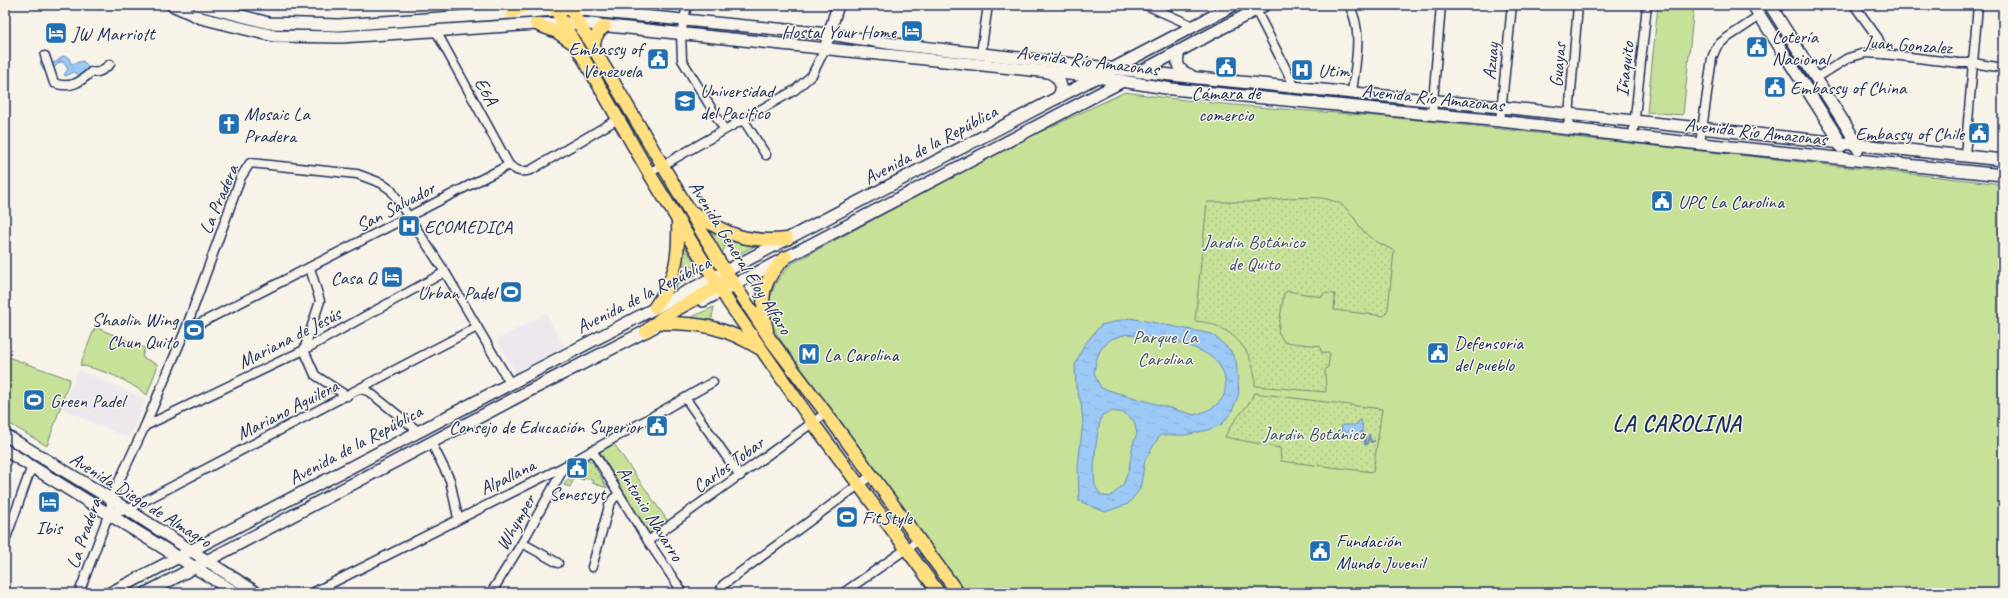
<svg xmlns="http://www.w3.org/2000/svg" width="2008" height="598" font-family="Caveat,sans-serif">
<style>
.built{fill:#ece8ed}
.grass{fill:url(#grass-tufts);stroke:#71887b}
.park{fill:#c7e198;stroke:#71887b}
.garden{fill:url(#garden-dots);stroke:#71887b}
.water{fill:url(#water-ripples);stroke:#688bb9;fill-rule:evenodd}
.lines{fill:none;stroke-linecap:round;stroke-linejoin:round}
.stream{stroke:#688bb9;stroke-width:2}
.street-casing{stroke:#1b2f5e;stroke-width:11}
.secondary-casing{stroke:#1b2f5e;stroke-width:14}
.primary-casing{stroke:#1b2f5e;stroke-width:15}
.street{stroke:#f7f3e8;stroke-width:8}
.secondary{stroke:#f7f3e8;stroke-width:11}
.primary{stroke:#ffdf80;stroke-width:12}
.labels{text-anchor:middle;stroke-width:3;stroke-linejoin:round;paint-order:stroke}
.poi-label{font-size:19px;fill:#1b2f5e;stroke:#f7f3e8;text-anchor:start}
.street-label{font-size:19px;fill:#1b2f5e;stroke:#f7f3e8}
.park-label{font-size:19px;fill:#3d536a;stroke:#f7f3e8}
.district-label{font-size:23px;font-weight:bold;letter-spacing:1px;fill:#1b2f5e;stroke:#f7f3e8}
</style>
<defs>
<pattern id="grass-tufts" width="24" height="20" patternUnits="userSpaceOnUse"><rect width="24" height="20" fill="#c7e198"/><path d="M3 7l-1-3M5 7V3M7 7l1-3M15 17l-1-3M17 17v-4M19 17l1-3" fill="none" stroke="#aac185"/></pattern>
<pattern id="garden-dots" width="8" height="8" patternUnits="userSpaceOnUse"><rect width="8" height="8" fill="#c7e198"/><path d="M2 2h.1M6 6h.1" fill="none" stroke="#aac185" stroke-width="1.8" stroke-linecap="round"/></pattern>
<pattern id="water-ripples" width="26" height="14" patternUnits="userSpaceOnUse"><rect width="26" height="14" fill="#9cc9f6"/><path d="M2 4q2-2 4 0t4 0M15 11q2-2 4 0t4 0" fill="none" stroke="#86add5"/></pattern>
</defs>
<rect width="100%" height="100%" fill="#f7f3e8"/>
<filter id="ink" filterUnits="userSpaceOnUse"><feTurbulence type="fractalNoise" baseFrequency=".025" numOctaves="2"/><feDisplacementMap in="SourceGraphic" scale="8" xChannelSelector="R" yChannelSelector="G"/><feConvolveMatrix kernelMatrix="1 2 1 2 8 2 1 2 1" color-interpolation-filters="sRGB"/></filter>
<g filter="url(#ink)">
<g class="built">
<path d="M 224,5 L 294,5 L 291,14 L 256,11 Z"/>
<path d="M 546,313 L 564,347 L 516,373 L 497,340 Z"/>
<path d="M 78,370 L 146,399 L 129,438 L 62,409 Z"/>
</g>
<g class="grass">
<path d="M 704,224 L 726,237 L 727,240 L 722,255 Z"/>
<path d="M 736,240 L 761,243 L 733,257 L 731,253 L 733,242 Z"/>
<path d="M 682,242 L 698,268 L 682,264 Z"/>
<path d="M 680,271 L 696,275 L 672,288 Z"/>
<path d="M 714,307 L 711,322 L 687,319 Z"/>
</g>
<g class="park">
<path d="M 1658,5 L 1694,5 L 1683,115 L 1647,112 Z"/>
<path d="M 1125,92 C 1224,108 1326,110 1427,121 L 2003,184 L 2003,593 L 966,593 L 880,478 L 777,335 C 762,306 770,286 791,264 L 1004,149 Z"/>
<path d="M 95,327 L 145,348 L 142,357 L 158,365 L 147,395 C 125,379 107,371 80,365 Z"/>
<path d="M 5,356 L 70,379 L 47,446 L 5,421 Z"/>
<path d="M 614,444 L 667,520 L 649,534 L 600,452 Z"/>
</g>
<g class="garden">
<path d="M 1290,198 C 1309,197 1335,195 1349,211 C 1355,218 1359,227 1365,233 C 1373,241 1384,245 1394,251 L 1388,309 L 1384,316 L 1334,310 L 1335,294 L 1324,293 L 1322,297 L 1288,291 L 1284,293 L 1278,331 L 1284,342 L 1320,346 L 1321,352 L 1330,353 L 1328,367 L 1325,370 L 1326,392 L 1255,386 C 1256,351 1230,323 1195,321 L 1207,202 L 1249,202 Z"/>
<path d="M 1254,393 L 1382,409 L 1373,472 L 1281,461 L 1280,448 L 1225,437 C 1232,419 1247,411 1254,393 Z"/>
<path d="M 585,459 L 592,461 L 607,488 L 592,483 L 592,480 L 584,478 L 584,480 L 575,477 L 570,487 L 564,485 L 577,466 Z"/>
</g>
<g class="water">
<path d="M 63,56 L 69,58 L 71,64 L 83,61 L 87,65 L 88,70 L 81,76 L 74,72 L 66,76 L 64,75 L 68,69 L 63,62 L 59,62 C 55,68 51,72 43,70 L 40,62 L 43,59 L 49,59 L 52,63 L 56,62 Z"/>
<path d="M 1130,318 L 1212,334 L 1230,350 L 1236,361 L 1239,393 L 1232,411 L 1222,424 L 1208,430 L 1185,435 L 1160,435 L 1145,460 L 1140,489 L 1128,504 L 1105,512 L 1079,501 L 1078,466 L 1083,422 L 1081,403 L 1076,388 L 1075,365 L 1084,345 L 1101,325 ZM 1127,334 C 1160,340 1231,343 1225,390 C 1224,404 1206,412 1194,415 L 1101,388 L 1094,374 L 1096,361 L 1100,350 L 1111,339 ZM 1112,411 L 1124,413 L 1134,421 L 1137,434 L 1133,444 L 1129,469 L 1123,485 L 1110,497 L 1101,495 C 1099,491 1095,488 1095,484 C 1092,470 1097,429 1102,415 Z"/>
<path d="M 1360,420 L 1361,420 C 1364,427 1362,434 1356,437 L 1351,433 L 1347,437 L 1341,433 L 1342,425 L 1355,425 Z"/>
</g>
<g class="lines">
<path class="stream" d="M 1362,432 L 1365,436 L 1365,444 L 1367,444 L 1369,435 L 1371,442 L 1374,441"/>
<g class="street-casing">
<g id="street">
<path d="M 687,5 L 681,34 L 682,60 L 724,129"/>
<path d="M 1146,5 L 1193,26"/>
<path d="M 1349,5 C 1364,32 1355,64 1352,93"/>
<path d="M 1854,5 L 1878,38 L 1884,54"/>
<path d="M 1254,6 L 1295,87"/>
<path d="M 1773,10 L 1781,5"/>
<path d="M 436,31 L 509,165 C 517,171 521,173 531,170 L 618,119"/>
<path d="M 981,53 L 988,5"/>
<path d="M 45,56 L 54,83 C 69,89 80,83 91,72 C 99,74 104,69 110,64"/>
<path d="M 1816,78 L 1848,58 L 1865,53 L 1884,54 L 1959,63 L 1973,63 L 2003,68"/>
<path d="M 1432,114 L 1441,5"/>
<path d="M 743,119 L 766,155"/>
<path d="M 1500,121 L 1512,5"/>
<path d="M 1568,129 L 1578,5"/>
<path d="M 1633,136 L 1647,5"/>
<path d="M 1700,144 L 1712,58 L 1717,46 L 1724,40 L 1760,16"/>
<path d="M 1965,156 L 1978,5"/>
<path d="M 649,173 L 795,90 L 812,75 L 825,49"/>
<path d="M 310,268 L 320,301 L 304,350 L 315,375 L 347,396"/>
<path d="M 185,331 L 509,165"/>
<path d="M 360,389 L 368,391 L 418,431"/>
<path d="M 686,399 L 740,476"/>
<path d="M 145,426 L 304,350 L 445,272"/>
<path d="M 431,442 L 450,480 L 458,518"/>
<path d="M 592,450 L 648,541 L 683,593"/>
<path d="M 109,513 L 127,510 L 477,327"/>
<path d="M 5,541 L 32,466"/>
<path d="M 648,541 L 826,413"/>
<path d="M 522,543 L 558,563"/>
<path d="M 592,567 L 609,506 L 613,499 L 619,494"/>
<path d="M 79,593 L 109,513 L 113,494 L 145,426 L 185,331 L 241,177 L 250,163 L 357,174 L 381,183 L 391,190 L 445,272 L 510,383"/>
<path d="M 312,593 L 565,466 L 713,382"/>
<path d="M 491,593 L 522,543 L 565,466"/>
<path d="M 719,593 L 723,585 L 872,475"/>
<path d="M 843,593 L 919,540"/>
</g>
</g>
<g class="secondary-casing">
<g id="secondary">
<path d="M 172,5 L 201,18 L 274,36 L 341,37 L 536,24 L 580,23 L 1097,77 L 1172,89 L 1500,121 L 1682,142 L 2003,175"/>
<path d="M 199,5 L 269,23 L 339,25 L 570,9 L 829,34 L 894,44 L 1198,78 L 1501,107 L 2003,160"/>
<path d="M 1753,5 L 1841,143 L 1841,147"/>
<path d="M 1770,5 L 1858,145 L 1858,149"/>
<path d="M 827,41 L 838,5"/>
<path d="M 1179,51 C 1176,64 1177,70 1190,75"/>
<path d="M 1112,69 L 1234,5"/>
<path d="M 1048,72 C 1059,76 1066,88 1057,98"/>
<path d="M 1140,72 L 1265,5"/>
<path d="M 703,301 L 1123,81"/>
<path d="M 5,435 L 111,499 L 257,593"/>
<path d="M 5,450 L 236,593"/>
<path d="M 110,593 L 1097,77"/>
<path d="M 146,593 L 523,394 L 654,327"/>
</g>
</g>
<g class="primary-casing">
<g id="primary">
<path d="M 553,5 L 649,173 L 729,303 L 813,423 L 939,593"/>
<path d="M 568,5 L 719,261 L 770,339 L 826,413 L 958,593"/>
<path d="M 512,12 L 526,5"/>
<path d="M 536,24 L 557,32 L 573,43"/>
<path d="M 594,51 C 593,40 596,32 605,26"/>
<path d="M 694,213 C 726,235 748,243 787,239"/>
<path d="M 655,307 C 677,275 679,258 678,220"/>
<path d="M 662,323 C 702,323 724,327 759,348"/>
<path d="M 767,330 C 759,299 762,279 786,257"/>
<path d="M 646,331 L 663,317 L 726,282"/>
</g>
</g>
<use href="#street" class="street"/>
<use href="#secondary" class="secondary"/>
<use href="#primary" class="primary"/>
</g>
</g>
<defs>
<g id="hotel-square" transform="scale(1.15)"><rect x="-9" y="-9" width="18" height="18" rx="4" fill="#1f6fb2" stroke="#f7f3e8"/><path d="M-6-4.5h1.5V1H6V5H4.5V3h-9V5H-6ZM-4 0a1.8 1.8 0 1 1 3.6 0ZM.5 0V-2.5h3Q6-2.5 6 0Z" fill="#fff"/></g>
<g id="civic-square" transform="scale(1.15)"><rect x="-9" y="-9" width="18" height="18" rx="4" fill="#1f6fb2" stroke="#f7f3e8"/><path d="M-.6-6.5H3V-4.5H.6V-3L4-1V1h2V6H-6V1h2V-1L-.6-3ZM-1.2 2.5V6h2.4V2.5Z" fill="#fff"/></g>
<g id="hospital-square" transform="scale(1.15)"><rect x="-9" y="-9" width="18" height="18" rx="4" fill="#1f6fb2" stroke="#f7f3e8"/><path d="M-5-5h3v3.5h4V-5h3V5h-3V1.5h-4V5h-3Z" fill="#fff"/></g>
<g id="university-square" transform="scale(1.15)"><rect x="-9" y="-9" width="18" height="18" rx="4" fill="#1f6fb2" stroke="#f7f3e8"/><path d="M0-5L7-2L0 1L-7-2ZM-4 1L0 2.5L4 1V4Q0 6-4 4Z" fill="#fff"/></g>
<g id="church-square" transform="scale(1.15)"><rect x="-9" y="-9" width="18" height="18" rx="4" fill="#1f6fb2" stroke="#f7f3e8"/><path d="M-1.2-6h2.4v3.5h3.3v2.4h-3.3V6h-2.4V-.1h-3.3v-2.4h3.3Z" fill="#fff"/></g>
<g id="stadium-square" transform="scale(1.15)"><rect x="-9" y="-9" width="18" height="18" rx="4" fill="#1f6fb2" stroke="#f7f3e8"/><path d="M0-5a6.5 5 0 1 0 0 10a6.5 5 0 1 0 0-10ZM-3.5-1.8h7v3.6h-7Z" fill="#fff"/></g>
<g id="metro-square" transform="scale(1.15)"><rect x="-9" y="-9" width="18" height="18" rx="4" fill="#1f6fb2" stroke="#f7f3e8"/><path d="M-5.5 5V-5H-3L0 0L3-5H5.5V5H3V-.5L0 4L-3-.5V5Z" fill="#fff"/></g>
</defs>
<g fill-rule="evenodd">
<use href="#hotel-square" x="912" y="31"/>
<use href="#hotel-square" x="56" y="33"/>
<use href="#civic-square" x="1757" y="47"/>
<use href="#civic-square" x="658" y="59"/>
<use href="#civic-square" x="1226" y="67"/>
<use href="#hospital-square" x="1302" y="70"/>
<use href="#civic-square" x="1775" y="87"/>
<use href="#university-square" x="685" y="101"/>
<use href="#church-square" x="229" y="124"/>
<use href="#civic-square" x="1979" y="133"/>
<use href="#civic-square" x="1662" y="201"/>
<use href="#hospital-square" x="409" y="226"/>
<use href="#hotel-square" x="392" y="277"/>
<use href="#stadium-square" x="511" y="292"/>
<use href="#stadium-square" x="194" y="330"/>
<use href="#civic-square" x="1438" y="353"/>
<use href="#metro-square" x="809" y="354"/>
<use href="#stadium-square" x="34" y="400"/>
<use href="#civic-square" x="657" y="426"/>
<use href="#civic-square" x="577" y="468"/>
<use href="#hotel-square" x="49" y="502"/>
<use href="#stadium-square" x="847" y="517"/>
<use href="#civic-square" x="1320" y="551"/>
</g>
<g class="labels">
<g class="poi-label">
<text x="896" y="38" text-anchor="end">Hostal Your Home</text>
<text x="72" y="40">JW Marriott</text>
<text x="1772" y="43">Lotería<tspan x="1772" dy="22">Nacional</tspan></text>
<text x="642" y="55" text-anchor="end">Embassy of<tspan x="642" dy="22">Venezuela</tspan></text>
<text x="1318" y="77">Utim</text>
<text x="1790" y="94">Embassy of China</text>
<text x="700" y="97">Universidad<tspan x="700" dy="22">del Pacifico</tspan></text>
<text x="1226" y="99" text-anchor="middle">Cámara de<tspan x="1226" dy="22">comercio</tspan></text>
<text x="244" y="120">Mosaic La<tspan x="244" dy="22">Pradera</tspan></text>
<text x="1964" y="140" text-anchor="end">Embassy of Chile</text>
<text x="1678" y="208">UPC La Carolina</text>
<text x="424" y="233">ECOMEDICA</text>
<text x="376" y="284" text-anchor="end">Casa Q</text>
<text x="496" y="299" text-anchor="end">Urban Padel</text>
<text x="178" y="326" text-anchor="end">Shaolin Wing<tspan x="178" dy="22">Chun Quito</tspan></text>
<text x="1454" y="349">Defensoria<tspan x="1454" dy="22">del pueblo</tspan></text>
<text x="824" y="361">La Carolina</text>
<text x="50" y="407">Green Padel</text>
<text x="642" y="433" text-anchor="end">Consejo de Educación Superior</text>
<text x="577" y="500" text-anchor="middle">Senescyt</text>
<text x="862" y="524">FitStyle</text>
<text x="49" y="534" text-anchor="middle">Ibis</text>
<text x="1336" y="547">Fundación<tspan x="1336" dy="22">Mundo Juvenil</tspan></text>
</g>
<g class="street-label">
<text transform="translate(1908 44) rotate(4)" y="7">Juan Gonzalez</text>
<text transform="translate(1088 60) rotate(7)" y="7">Avenida Río Amazonas</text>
<text transform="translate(1490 61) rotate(-84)" y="7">Azuay</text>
<text transform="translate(1557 65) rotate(-85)" y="7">Guayas</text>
<text transform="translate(1624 69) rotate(-84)" y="7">Iñaquito</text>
<text transform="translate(487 91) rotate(61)" y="7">E6A</text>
<text transform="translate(1433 97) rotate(6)" y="7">Avenida Río Amazonas</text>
<text transform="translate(1756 131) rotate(6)" y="7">Avenida Río Amazonas</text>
<text transform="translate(930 144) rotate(-28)" y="7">Avenida de la República</text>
<text transform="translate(218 199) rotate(-67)" y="7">La Pradera</text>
<text transform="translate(395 206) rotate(-28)" y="7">San Salvador</text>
<text transform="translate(741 257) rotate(58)" y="7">Avenida General Eloy Alfaro</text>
<text transform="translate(643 294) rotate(-27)" y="7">Avenida de la República</text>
<text transform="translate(289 337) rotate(-27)" y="7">Mariana de Jesús</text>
<text transform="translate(287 409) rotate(-27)" y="7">Mariano Aguilera</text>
<text transform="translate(355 444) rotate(-28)" y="7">Avenida de la República</text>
<text transform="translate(728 464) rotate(-36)" y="7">Carlos Tobar</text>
<text transform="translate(507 476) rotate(-26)" y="7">Alpallana</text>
<text transform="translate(141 499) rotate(32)" y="7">Avenida Diego de Almagro</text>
<text transform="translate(651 513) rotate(58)" y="7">Antonio Navarro</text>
<text transform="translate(515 522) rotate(-60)" y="7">Whymper</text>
<text transform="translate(83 533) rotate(-71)" y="7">La Pradera</text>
</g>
<g class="park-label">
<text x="1254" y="248">Jardin Botánico<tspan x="1254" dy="22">de Quito</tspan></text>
<text x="1165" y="343">Parque La<tspan x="1165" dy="22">Carolina</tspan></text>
<text x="1314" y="440">Jardin Botánico</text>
</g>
<g class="district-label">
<text x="1677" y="431">LA CAROLINA</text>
</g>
</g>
<rect width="2008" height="598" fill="none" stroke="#f7f3e8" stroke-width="20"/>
<rect x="10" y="10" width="1988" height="578" fill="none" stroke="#1b2f5e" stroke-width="1.5" filter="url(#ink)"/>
</svg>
